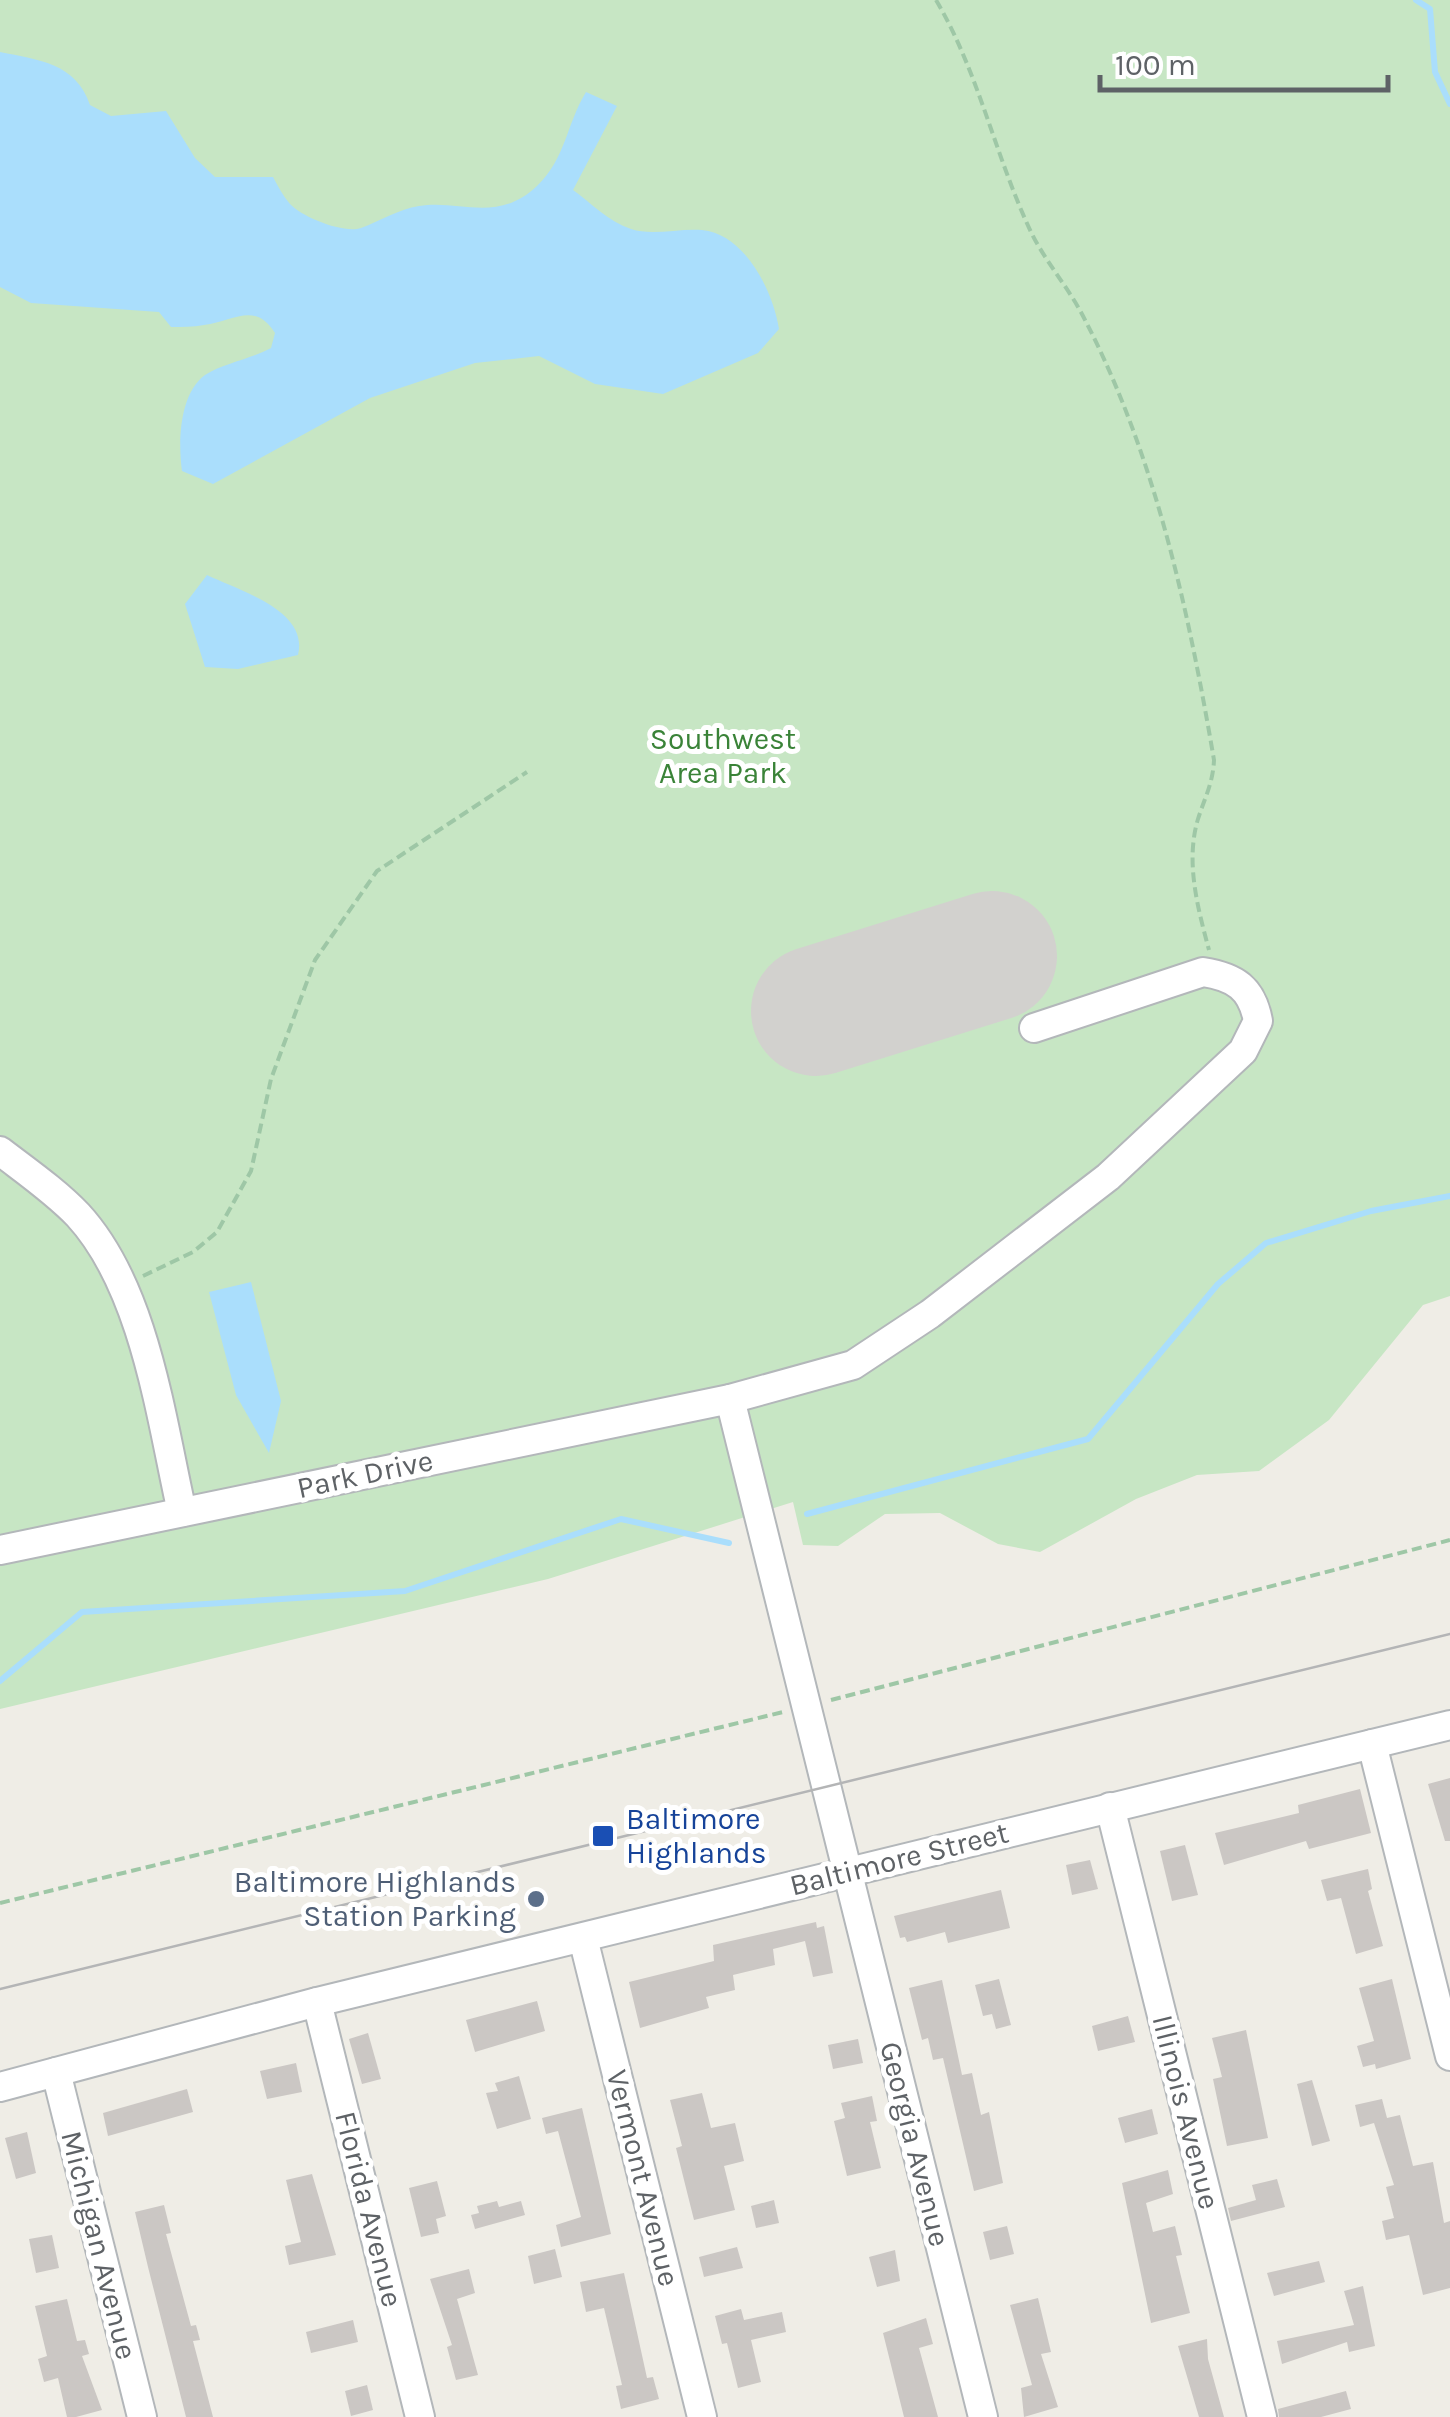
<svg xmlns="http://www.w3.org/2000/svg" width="1450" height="2417" font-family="Karla,sans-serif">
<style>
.green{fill:#c7e6c4}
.water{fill:#aadefc}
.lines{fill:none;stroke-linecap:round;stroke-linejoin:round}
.stream{stroke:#aadefc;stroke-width:6}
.runway{stroke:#d2d1ce;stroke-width:130}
.building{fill:#cbc7c4}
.minor-casing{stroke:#b3b7ba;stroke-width:32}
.path{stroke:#9ec7a6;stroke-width:4;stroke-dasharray:10 5;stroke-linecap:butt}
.minor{stroke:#fff;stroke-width:28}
.tram{stroke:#b4b5b6;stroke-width:2.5}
.transit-dot{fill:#1a4fb4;stroke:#fff;stroke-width:4}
.service-dot{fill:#5c6f8a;stroke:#fff;stroke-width:4}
.labels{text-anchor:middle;stroke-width:10;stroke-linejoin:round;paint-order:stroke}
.park-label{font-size:30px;fill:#3a8338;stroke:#fff}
.street-label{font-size:30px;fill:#5e6266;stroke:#fff}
.transit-label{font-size:30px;fill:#164399;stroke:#fff;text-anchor:start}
.service-label{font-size:30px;fill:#4e5e75;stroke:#fff;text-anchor:end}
</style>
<rect width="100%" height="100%" fill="#efede6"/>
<path class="green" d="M 0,0 L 1450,0 L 1450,1296 L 1423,1305 L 1329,1420 L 1259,1471 L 1197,1475 L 1136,1499 L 1040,1552 L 998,1544 L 940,1513 L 885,1514 L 838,1546 L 803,1545 L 793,1502 L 548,1579 L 0,1709 Z"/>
<g class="water">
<path d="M 0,52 C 39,60 76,63 90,105 L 111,116 L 166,111 L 195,158 L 215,177 L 273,177 C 278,186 283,196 290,204 C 302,217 344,234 361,228 C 380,221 399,209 419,206 C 459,199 497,224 537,186 C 566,158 566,125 586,92 L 617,106 L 573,190 C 591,203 609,222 631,229 C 652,236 680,228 702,230 C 745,234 773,291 779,329 L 758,353 L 663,394 L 595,384 L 539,356 L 475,363 L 370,398 L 213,484 L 182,471 C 178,443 179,394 205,375 C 224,363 251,359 271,348 L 275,333 C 255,301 234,321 204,325 C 193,327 182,327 171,327 L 159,312 L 31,303 L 0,287 Z"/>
<path d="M 207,575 C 240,591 309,610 298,655 L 238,669 L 205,667 L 185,604 Z"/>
<path d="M 251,1282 L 281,1401 L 269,1453 L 236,1395 L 209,1292 Z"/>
</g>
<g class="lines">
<g class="stream">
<path d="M 1416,0 L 1430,9 L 1435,72 L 1450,104"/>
<path d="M 807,1514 L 1088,1439 L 1218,1284 L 1266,1243 L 1371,1211 L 1450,1196"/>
<path d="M 0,1681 L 82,1612 L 405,1591 L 621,1519 L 729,1543"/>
</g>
<path class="runway" d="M 816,1011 L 992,956"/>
</g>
<g class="building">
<path d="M 1450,1778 L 1450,1841 L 1445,1841 L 1428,1784 Z"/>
<path d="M 1360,1789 L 1371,1833 L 1309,1849 L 1306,1841 L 1224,1865 L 1215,1833 L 1299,1813 L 1298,1805 Z"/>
<path d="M 1185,1845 L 1198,1895 L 1172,1901 L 1160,1851 Z"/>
<path d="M 1090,1860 L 1098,1889 L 1072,1895 L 1066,1865 Z"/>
<path d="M 1368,1869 L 1372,1889 L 1368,1891 L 1383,1946 L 1356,1954 L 1341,1898 L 1327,1901 L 1321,1880 Z"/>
<path d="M 1001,1890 L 1010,1928 L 948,1943 L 945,1932 L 907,1942 L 905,1937 L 900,1938 L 894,1916 Z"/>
<path d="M 816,1922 L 817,1928 L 824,1926 L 833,1973 L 813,1977 L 805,1941 L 773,1949 L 775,1965 L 733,1975 L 735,1990 L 706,1997 L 709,2008 L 640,2028 L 629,1982 L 714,1961 L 713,1945 Z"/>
<path d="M 999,1979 L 1011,2025 L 996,2029 L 992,2014 L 983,2016 L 975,1985 Z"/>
<path d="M 1392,1979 L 1411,2059 L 1376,2069 L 1375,2064 L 1363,2067 L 1357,2046 L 1374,2041 L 1359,1988 Z"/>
<path d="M 942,1980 L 962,2075 L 972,2073 L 981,2115 L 989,2112 L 1003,2183 L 974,2191 L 943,2058 L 933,2060 L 928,2038 L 922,2040 L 909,1988 Z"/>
<path d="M 537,2001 L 545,2031 L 475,2052 L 466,2020 Z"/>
<path d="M 1128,2016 L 1135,2042 L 1098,2051 L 1092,2026 Z"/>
<path d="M 1246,2030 L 1268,2138 L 1227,2146 L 1213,2079 L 1222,2077 L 1212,2038 Z"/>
<path d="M 368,2033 L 381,2079 L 362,2084 L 349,2039 Z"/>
<path d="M 858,2039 L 863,2063 L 833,2069 L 828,2045 Z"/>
<path d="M 296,2063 L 302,2092 L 267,2099 L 260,2071 Z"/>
<path d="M 519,2076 L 531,2119 L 497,2129 L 486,2093 L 498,2091 L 495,2083 Z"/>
<path d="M 1312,2080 L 1330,2141 L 1312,2146 L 1297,2084 Z"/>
<path d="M 187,2089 L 193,2112 L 108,2136 L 103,2113 Z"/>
<path d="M 702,2093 L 711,2128 L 735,2123 L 744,2161 L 724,2166 L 735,2210 L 694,2220 L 676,2148 L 682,2146 L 670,2100 Z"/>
<path d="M 872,2096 L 877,2121 L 870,2122 L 881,2168 L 847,2176 L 834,2121 L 845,2118 L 841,2103 Z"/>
<path d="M 1382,2099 L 1387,2118 L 1400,2115 L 1413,2166 L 1433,2162 L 1444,2223 L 1450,2221 L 1450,2288 L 1423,2295 L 1409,2235 L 1386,2240 L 1382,2221 L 1394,2218 L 1386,2187 L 1394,2185 L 1374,2123 L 1360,2127 L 1355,2105 Z"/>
<path d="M 582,2108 L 611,2234 L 561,2247 L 556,2225 L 581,2217 L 558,2131 L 546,2134 L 542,2118 Z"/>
<path d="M 1152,2109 L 1158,2134 L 1125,2143 L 1118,2118 Z"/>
<path d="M 27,2132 L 36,2173 L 16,2179 L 5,2138 Z"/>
<path d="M 1168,2170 L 1173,2194 L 1146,2203 L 1153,2232 L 1175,2226 L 1182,2255 L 1176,2256 L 1190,2313 L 1151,2323 L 1122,2183 Z"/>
<path d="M 312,2174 L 336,2255 L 289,2265 L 285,2246 L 301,2242 L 286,2180 Z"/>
<path d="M 1277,2179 L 1285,2207 L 1231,2221 L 1228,2208 L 1256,2200 L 1252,2185 Z"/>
<path d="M 437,2181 L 446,2216 L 436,2219 L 439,2233 L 421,2237 L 409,2188 Z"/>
<path d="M 774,2200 L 779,2223 L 756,2228 L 751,2206 Z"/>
<path d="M 497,2201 L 499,2207 L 521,2201 L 525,2215 L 475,2229 L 471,2215 L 479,2213 L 477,2206 Z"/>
<path d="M 164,2205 L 171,2233 L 166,2234 L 191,2326 L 196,2325 L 200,2340 L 193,2341 L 213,2417 L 186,2417 L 148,2267 L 135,2212 Z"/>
<path d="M 1007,2226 L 1014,2254 L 990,2260 L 983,2232 Z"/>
<path d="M 52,2235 L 59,2268 L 36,2273 L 29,2239 Z"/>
<path d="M 737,2247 L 743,2268 L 704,2277 L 699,2257 Z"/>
<path d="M 555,2249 L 562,2277 L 534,2284 L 528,2256 Z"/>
<path d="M 895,2250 L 900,2281 L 877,2287 L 869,2257 Z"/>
<path d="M 1319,2261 L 1325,2282 L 1274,2296 L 1267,2273 Z"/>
<path d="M 469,2269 L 475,2293 L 457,2299 L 478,2375 L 456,2380 L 447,2347 L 452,2345 L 430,2279 Z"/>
<path d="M 624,2273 L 647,2378 L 653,2377 L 659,2399 L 621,2409 L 616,2386 L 622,2385 L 604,2308 L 586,2312 L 580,2282 Z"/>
<path d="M 1363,2286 L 1375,2346 L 1349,2352 L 1347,2342 L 1282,2364 L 1277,2341 L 1354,2325 L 1344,2291 Z"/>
<path d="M 1038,2298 L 1051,2352 L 1041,2354 L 1058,2407 L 1024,2417 L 1021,2388 L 1032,2385 L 1010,2305 Z"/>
<path d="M 67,2299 L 77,2341 L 85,2340 L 89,2354 L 82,2356 L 102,2410 L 76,2417 L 67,2417 L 58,2378 L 44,2382 L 38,2359 L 47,2356 L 35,2306 Z"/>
<path d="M 741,2309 L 744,2320 L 782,2312 L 786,2332 L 751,2340 L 761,2382 L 738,2388 L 727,2343 L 722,2344 L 715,2316 Z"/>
<path d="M 926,2318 L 933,2344 L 919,2348 L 938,2417 L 904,2417 L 883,2333 Z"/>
<path d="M 353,2320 L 358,2342 L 311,2353 L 306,2332 Z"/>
<path d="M 1207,2339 L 1208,2359 L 1224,2417 L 1199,2417 L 1178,2346 Z"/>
<path d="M 367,2385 L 373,2410 L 351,2416 L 345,2391 Z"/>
<path d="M 1346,2391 L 1351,2409 L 1321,2417 L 1279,2417 L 1278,2409 Z"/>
</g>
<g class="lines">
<g class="minor-casing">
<g id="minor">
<path d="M 0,1151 C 26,1171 55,1191 78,1215 C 145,1288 161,1419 182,1512"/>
<path d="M 730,1399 L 983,2417"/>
<path d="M 0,1550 L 730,1399 L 853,1365 L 930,1314 L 1108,1177 L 1243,1051 L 1258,1021 C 1252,988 1235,977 1203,972 L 1034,1028"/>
<path d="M 1372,1744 L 1450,2056"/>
<path d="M 1110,1807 L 1262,2417"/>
<path d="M 583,1938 L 702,2417"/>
<path d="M 317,2002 L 420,2417"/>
<path d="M 56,2072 L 142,2417"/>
<path d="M 0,2087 L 317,2002 L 1450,1725"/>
</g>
</g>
<g class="path">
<path d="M 936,0 C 979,73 995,156 1031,232 C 1045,261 1068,287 1083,316 C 1155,454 1188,608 1214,760 C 1213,783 1205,797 1198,819 C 1185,862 1198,909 1209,950"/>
<path d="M 143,1276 L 193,1252 L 217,1232 L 251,1171 L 271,1079 L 315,960 L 377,871 L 527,772"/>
<path d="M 831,1700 L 1450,1540"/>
<path d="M 0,1903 L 783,1712"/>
</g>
<use href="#minor" class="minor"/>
<path class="tram" d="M 0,1989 L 1450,1634"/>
</g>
<rect class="transit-dot" x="591" y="1824" width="24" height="24" rx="5"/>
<circle class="service-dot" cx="536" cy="1899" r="10"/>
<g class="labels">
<g class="park-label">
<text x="723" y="749">Southwest<tspan x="723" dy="34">Area Park</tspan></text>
</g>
<g class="street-label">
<text transform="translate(365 1474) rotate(-12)" y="10">Park Drive</text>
<text transform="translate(899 1859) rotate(-14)" y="10">Baltimore Street</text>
<text transform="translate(1186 2112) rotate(76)" y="10">Illinois Avenue</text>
<text transform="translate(915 2144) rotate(76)" y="10">Georgia Avenue</text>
<text transform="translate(643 2178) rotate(76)" y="10">Vermont Avenue</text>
<text transform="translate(369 2209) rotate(76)" y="10">Florida Avenue</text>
<text transform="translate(99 2245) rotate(76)" y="10">Michigan Avenue</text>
</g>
<g class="transit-label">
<text x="626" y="1829">Baltimore<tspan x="626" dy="34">Highlands</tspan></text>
</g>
<g class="service-label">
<text x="516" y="1892">Baltimore Highlands<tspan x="516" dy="34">Station Parking</tspan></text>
</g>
</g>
<path d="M1100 75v15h288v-15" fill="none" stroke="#5e6266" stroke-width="5"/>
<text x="1115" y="75" font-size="30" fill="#5e6266" stroke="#ffffff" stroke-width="8" paint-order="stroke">100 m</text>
</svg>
